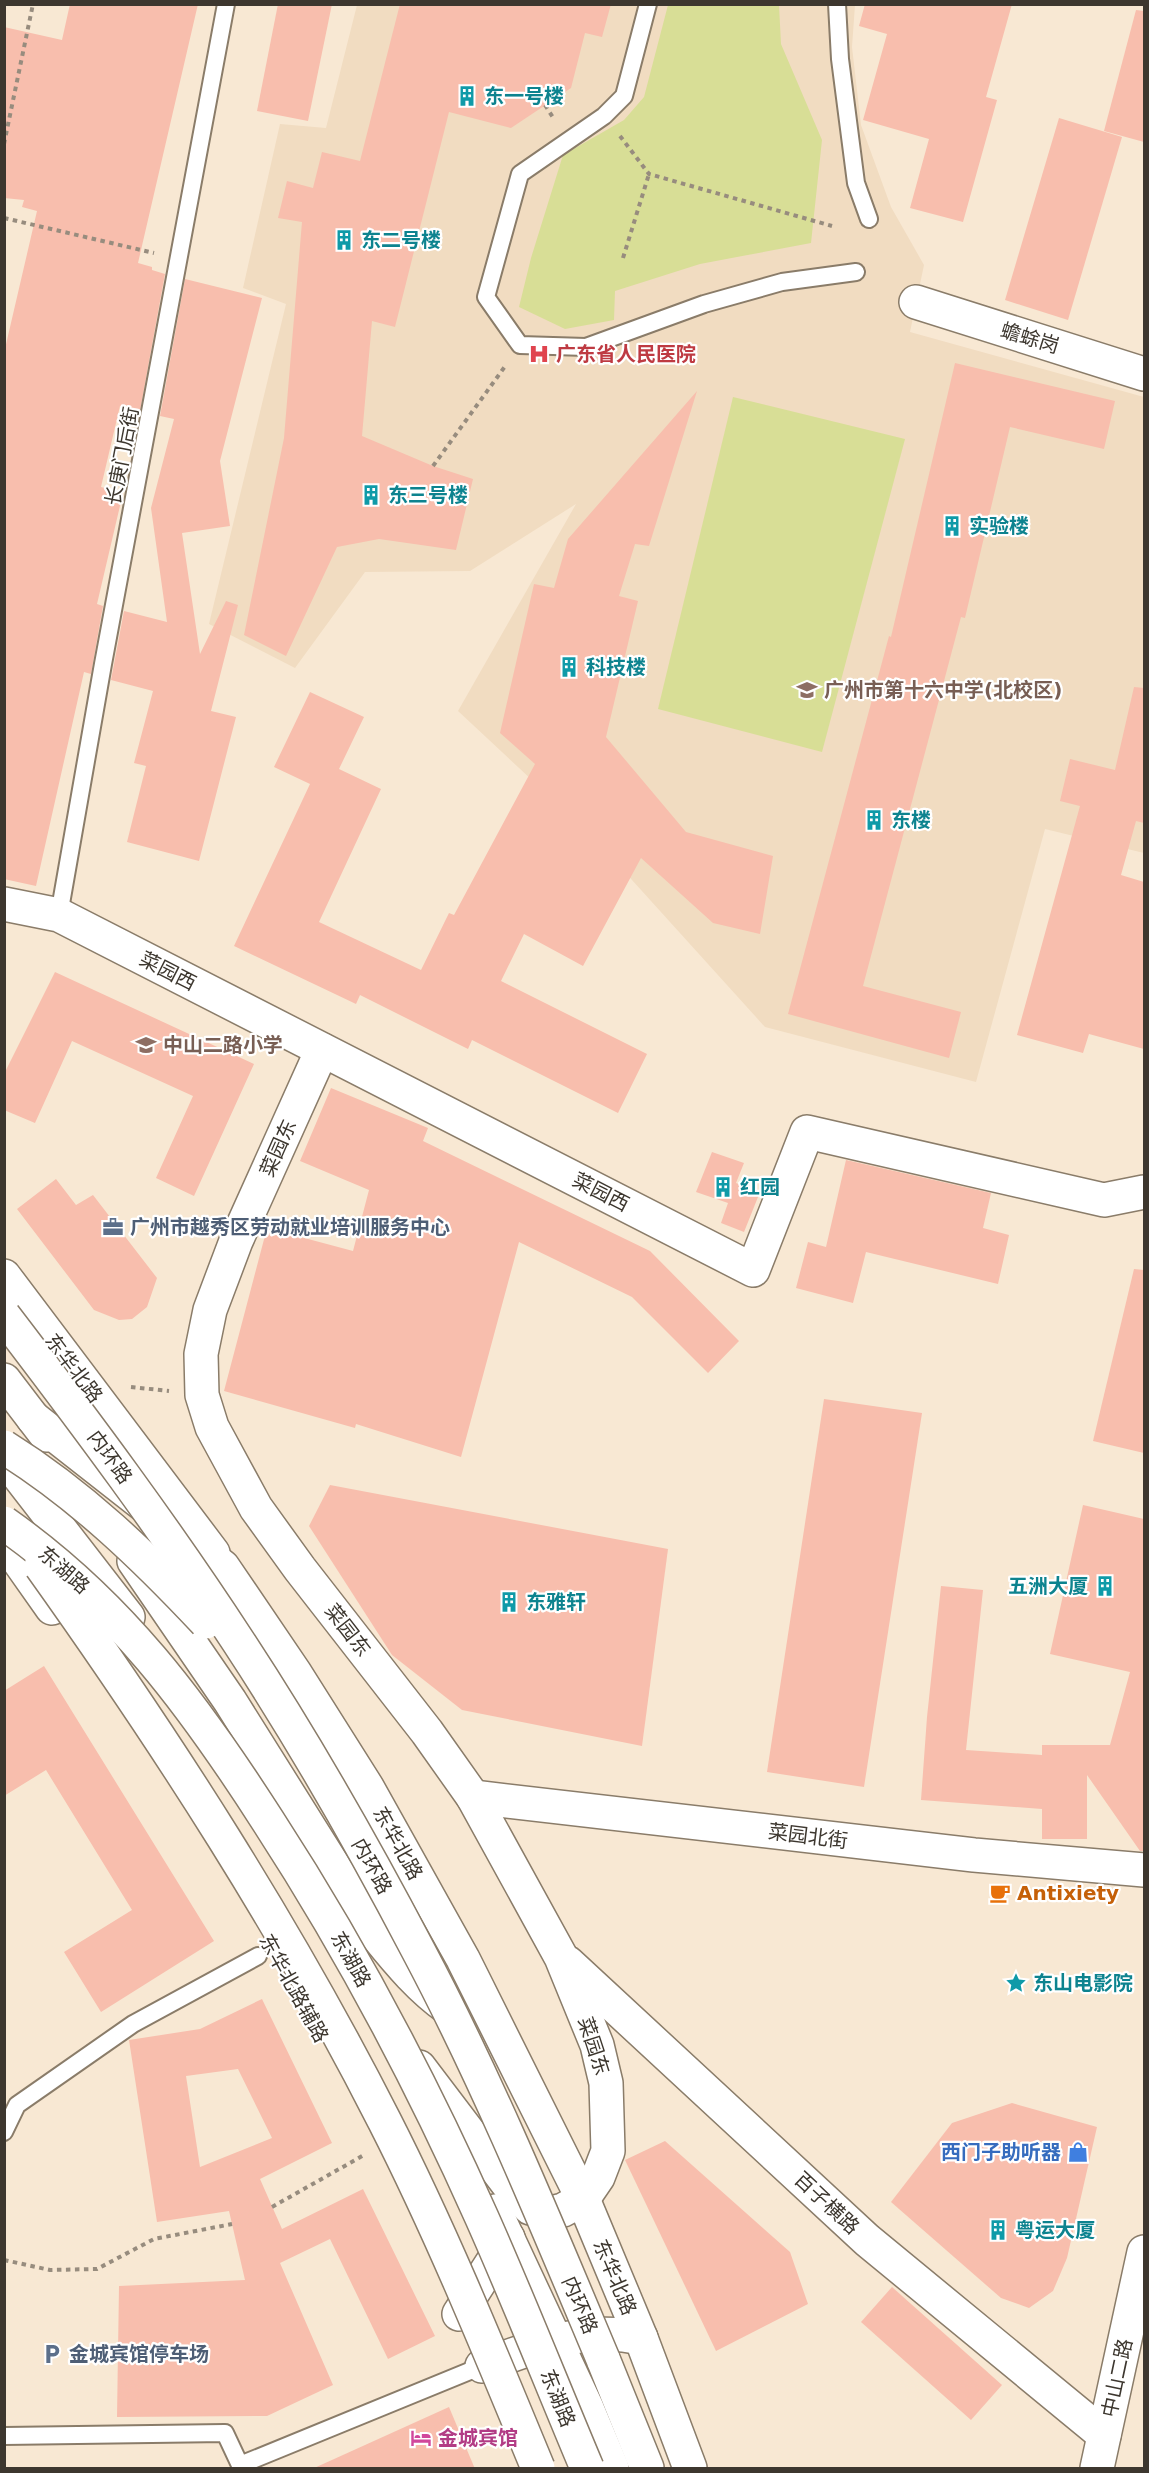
<svg xmlns="http://www.w3.org/2000/svg" width="1149" height="2473" font-family="'DejaVu Sans','Noto Sans SC',sans-serif">
<style>
.built{fill:#f1dcc1}
.green{fill:#d8de96}
.building{fill:#f8bead;fill-rule:evenodd}
.lines{fill:none;stroke-linecap:round;stroke-linejoin:round}
.lane-casing{stroke:#8a7c69;stroke-width:20}
.street-casing{stroke:#8a7c69;stroke-width:36}
.secondary-casing{stroke:#8a7c69;stroke-width:36}
.primary-casing{stroke:#8a7c69;stroke-width:36}
.highway-casing{stroke:#8a7c69;stroke-width:36}
.path{stroke:#978c7e;stroke-width:4;stroke-dasharray:4.5 4.5;stroke-linecap:butt}
.lane{stroke:#fff;stroke-width:16}
.street{stroke:#fff;stroke-width:33}
.secondary{stroke:#fff;stroke-width:33}
.primary{stroke:#fff;stroke-width:33}
.highway{stroke:#fff;stroke-width:33}
.highway-bridge-casing{stroke:#8a7c69;stroke-width:36;stroke-linecap:butt}
.highway-bridge{stroke:#fff;stroke-width:33}
.labels{text-anchor:middle;stroke-width:4.5;stroke-linejoin:round;paint-order:stroke}
.culture-label{font-size:20px;font-weight:bold;fill:#0d838f;stroke:#fff;text-anchor:start}
.street-label{font-size:20px;fill:#3d372f;stroke:#fff}
.health-label{font-size:20px;font-weight:bold;fill:#be3a42;stroke:#fff;text-anchor:start}
.education-label{font-size:20px;font-weight:bold;fill:#785e54;stroke:#fff;text-anchor:start}
.service-label{font-size:20px;font-weight:bold;fill:#4e5e75;stroke:#fff;text-anchor:start}
.food-label{font-size:20px;font-weight:bold;fill:#c56008;stroke:#fff;text-anchor:start}
.shop-label{font-size:20px;font-weight:bold;fill:#366cbe;stroke:#fff;text-anchor:end}
.hotel-label{font-size:20px;font-weight:bold;fill:#b23c85;stroke:#fff;text-anchor:start}
</style>
<rect width="100%" height="100%" fill="#f8e8d3"/>
<path class="built" d="M 357,5 L 855,5 L 852,47 L 861,125 L 891,207 L 924,265 L 910,332 L 1144,397 L 1144,853 L 1045,829 L 976,1082 L 765,1027 L 594,838 L 458,711 L 576,504 L 470,571 L 365,572 L 295,668 L 209,624 L 286,304 L 243,288 L 280,124 L 326,128 Z"/>
<g class="green">
<path d="M 668,5 L 779,5 L 781,44 L 822,140 L 811,243 L 700,264 L 615,291 L 614,320 L 565,329 L 519,307 L 531,258 L 563,155 L 624,120 L 644,97 Z"/>
<path d="M 733,397 L 905,439 L 822,752 L 658,709 Z"/>
</g>
<g class="building">
<path d="M 70,4 L 198,4 L 138,263 L 152,267 L 152,270 L 165,274 L 140,411 L 120,406 L 101,487 L 123,493 L 97,604 L 103,606 L 91,674 L 84,672 L 36,886 L 4,879 L 4,353 L 37,211 L 22,207 L 24,200 L 4,198 L 4,27 L 62,40 Z"/>
<path d="M 278,4 L 332,4 L 308,121 L 257,111 Z"/>
<path d="M 400,4 L 611,4 L 602,37 L 585,33 L 571,88 L 511,128 L 449,112 L 395,327 L 372,321 L 362,436 L 433,466 L 473,479 L 456,550 L 379,539 L 337,547 L 286,656 L 244,635 L 284,438 L 302,222 L 278,218 L 287,181 L 313,188 L 322,152 L 360,161 Z"/>
<path d="M 865,4 L 1012,4 L 986,97 L 997,100 L 963,222 L 910,208 L 929,139 L 863,120 L 887,34 L 859,26 Z"/>
<path d="M 1136,10 L 1144,11 L 1144,142 L 1104,131 Z"/>
<path d="M 1059,118 L 1122,137 L 1068,320 L 1005,300 Z"/>
<path d="M 185,279 L 262,298 L 220,461 L 230,526 L 182,533 L 200,654 L 226,601 L 238,605 L 211,711 L 236,717 L 199,861 L 127,842 L 146,766 L 134,763 L 153,691 L 111,680 L 124,611 L 167,622 L 151,508 L 174,419 L 160,416 Z"/>
<path d="M 955,363 L 1115,401 L 1104,449 L 1010,427 L 965,618 L 961,617 L 863,986 L 961,1012 L 949,1058 L 788,1014 L 889,636 L 891,637 Z"/>
<path d="M 697,391 L 649,546 L 635,544 L 619,596 L 638,601 L 606,737 L 686,832 L 773,856 L 760,934 L 713,923 L 641,858 L 583,966 L 524,934 L 501,981 L 647,1054 L 618,1113 L 472,1040 L 468,1049 L 360,995 L 356,1004 L 234,946 L 310,784 L 274,767 L 310,692 L 364,717 L 339,769 L 381,789 L 319,922 L 421,970 L 449,913 L 454,915 L 535,764 L 500,733 L 534,584 L 554,588 L 568,539 Z"/>
<path d="M 1134,687 L 1144,688 L 1144,823 L 1136,821 L 1121,875 L 1144,882 L 1144,1049 L 1089,1034 L 1083,1053 L 1017,1035 L 1080,806 L 1060,801 L 1070,759 L 1115,770 Z"/>
<path d="M 55,972 L 254,1064 L 194,1196 L 156,1178 L 193,1096 L 72,1041 L 35,1123 L 4,1110 L 4,1074 Z"/>
<path d="M 331,1088 L 428,1128 L 423,1141 L 650,1251 L 739,1341 L 708,1373 L 632,1297 L 519,1242 L 461,1457 L 356,1424 L 355,1428 L 224,1391 L 267,1228 L 353,1251 L 369,1190 L 300,1161 Z"/>
<path d="M 712,1152 L 744,1163 L 736,1183 L 760,1192 L 744,1232 L 721,1223 L 728,1203 L 696,1192 Z"/>
<path d="M 846,1160 L 991,1193 L 983,1228 L 1009,1235 L 998,1284 L 866,1252 L 853,1303 L 796,1288 L 808,1242 L 826,1247 Z"/>
<path d="M 56,1179 L 76,1205 L 93,1195 L 157,1278 L 147,1307 L 132,1319 L 119,1320 L 94,1310 L 17,1209 Z"/>
<path d="M 1134,1269 L 1144,1270 L 1144,1453 L 1093,1441 Z"/>
<path d="M 824,1399 L 922,1413 L 864,1787 L 767,1772 Z"/>
<path d="M 330,1485 L 668,1549 L 642,1746 L 462,1710 L 392,1655 L 309,1526 Z"/>
<path d="M 1083,1505 L 1144,1519 L 1144,1851 L 1140,1851 L 1087,1775 L 1087,1839 L 1042,1839 L 1042,1809 L 921,1800 L 927,1717 L 941,1586 L 983,1590 L 966,1750 L 1042,1755 L 1042,1745 L 1110,1745 L 1130,1672 L 1050,1654 Z"/>
<path d="M 44,1666 L 214,1941 L 101,2012 L 64,1952 L 132,1910 L 46,1770 L 4,1796 L 4,1691 Z"/>
<path d="M 262,1999 L 332,2143 L 260,2179 L 282,2229 L 363,2189 L 435,2336 L 388,2359 L 330,2239 L 280,2263 L 333,2385 L 267,2416 L 117,2417 L 119,2286 L 245,2280 L 229,2211 L 157,2222 L 129,2040 L 200,2029 ZM 238,2069 L 272,2138 L 200,2167 L 186,2076 Z"/>
<path d="M 1012,2103 L 1097,2127 L 1067,2258 L 1053,2291 L 1029,2308 L 1001,2298 L 891,2202 L 952,2123 Z"/>
<path d="M 665,2141 L 790,2252 L 808,2304 L 716,2351 L 625,2160 Z"/>
<path d="M 892,2287 L 1002,2385 L 971,2420 L 861,2322 Z"/>
<path d="M 449,2407 L 475,2469 L 312,2469 Z"/>
</g>
<g class="lines">
<g class="lane-casing">
<g id="lane">
<path d="M 648,4 L 624,96 L 604,116 L 520,174 L 486,297 L 520,345 L 586,347 L 704,304 L 782,282 L 856,272"/>
<path d="M 837,4 L 840,59 L 856,183 L 869,219"/>
<path d="M 59,915 L 103,664 L 226,4"/>
<path d="M 4,2132 L 17,2105 L 133,2024 L 258,1956"/>
<path d="M 4,2436 L 225,2433 L 240,2465 L 482,2366"/>
</g>
</g>
<g class="street-casing">
<g id="street">
<path d="M 916,302 L 1144,374"/>
<path d="M 4,904 L 59,915 L 753,1270 L 807,1132 L 1104,1200 L 1144,1192"/>
<path d="M 322,1050 L 236,1241 L 210,1310 L 201,1354 L 202,1395 L 212,1427 L 256,1508 L 300,1569 L 427,1732 L 473,1797 L 561,1957 L 597,2045 L 606,2083 L 608,2151 L 598,2177 L 583,2199"/>
<path d="M 473,1797 L 974,1855 L 1144,1870"/>
<path d="M 568,1963 L 867,2240 L 1104,2435"/>
</g>
</g>
<g class="secondary-casing">
<g id="secondary">
<path d="M 4,1276 L 213,1553"/>
<path d="M 4,1540 L 52,1608"/>
<path d="M 459,2314 L 508,2238"/>
</g>
</g>
<g class="primary-casing">
<g id="primary">
<path d="M 4,1380 L 46,1435"/>
<path d="M 33,1418 L 223,1567 L 295,1673 L 367,1787 L 463,1959 L 583,2199 L 641,2338 L 690,2468"/>
<path d="M 4,1457 L 128,1617"/>
<path d="M 134,1561 L 230,1701 L 378,1937 C 399,1963 421,1989 448,2008"/>
<path d="M 419,2067 L 511,2188 L 530,2208 L 551,2213 L 563,2210 L 583,2199"/>
<path d="M 495,2211 L 586,2406 L 612,2468"/>
<path d="M 482,2366 C 535,2347 583,2325 641,2338"/>
<path d="M 1097,2468 L 1144,2252"/>
</g>
</g>
<g class="highway-casing">
<path id="highway" d="M 603,2359 L 647,2468"/>
</g>
<g class="path">
<path d="M 545,105 L 554,119"/>
<path d="M 620,136 L 649,174 L 832,226"/>
<path d="M 4,144 L 33,4"/>
<path d="M 4,218 L 154,253"/>
<path d="M 623,258 L 649,174"/>
<path d="M 433,466 L 506,365"/>
<path d="M 131,1387 L 169,1391"/>
<path d="M 272,2207 L 364,2155"/>
<path d="M 4,2260 L 50,2270 L 97,2269 L 154,2239 L 232,2224"/>
</g>
<use href="#lane" class="lane"/>
<use href="#street" class="street"/>
<use href="#secondary" class="secondary"/>
<use href="#primary" class="primary"/>
<use href="#highway" class="highway"/>
<g class="highway-bridge-casing">
<g id="highway-bridge">
<path d="M 4,1316 C 85,1422 165,1529 238,1641 C 303,1740 363,1845 418,1950 C 488,2082 545,2221 603,2359"/>
<path d="M 4,1447 C 81,1495 145,1557 206,1622"/>
<path d="M 4,1523 C 119,1604 193,1704 268,1821 C 350,1947 421,2081 482,2218 C 519,2301 552,2385 587,2468"/>
<path d="M 41,1566 C 168,1744 286,1927 385,2122 C 442,2234 490,2352 538,2468"/>
</g>
</g>
<use href="#highway-bridge" class="highway-bridge"/>
</g>
<defs>
<g id="building-bare" transform="scale(1.62)"><path d="M-4-6H4V6H1V3H-1V6H-4ZM-2.5-4.3h1.7v1.8h-1.7ZM.8-4.3h1.7v1.8H.8ZM-2.5-1h1.7V.8h-1.7ZM.8-1h1.7V.8H.8Z" fill="#0f9aa8" stroke="#fff" stroke-width="2.5" paint-order="stroke"/></g>
<g id="hospital-bare" transform="scale(1.62)"><path d="M-5-5h3v3.5h4V-5h3V5h-3V1.5h-4V5h-3Z" fill="#e0444e" stroke="#fff" stroke-width="2.5" paint-order="stroke"/></g>
<g id="school-bare" transform="scale(1.62)"><path d="M0-5L7-2L0 1L-7-2ZM-4 1L0 2.5L4 1V4Q0 6-4 4Z" fill="#8d6e63" stroke="#fff" stroke-width="2.5" paint-order="stroke"/></g>
<g id="office-bare" transform="scale(1.62)"><path d="M-6-3h4V-5.5h4V-3h4V5H-6ZM-1-4.5V-3h2v-1.5ZM-6 0V1H6V0Z" fill="#5c6f8a" stroke="#fff" stroke-width="2.5" paint-order="stroke"/></g>
<g id="cafe-bare" transform="scale(1.62)"><path d="M-5.5-4.5H6V0H3Q3 3.5 0 3.5H-2.5Q-5.5 3.5-5.5 0ZM3-3.2v2h1.7v-2ZM-6 4.5H4V6H-6Z" fill="#e8710a" stroke="#fff" stroke-width="2.5" paint-order="stroke"/></g>
<g id="sight-bare" transform="scale(1.62)"><path d="M0-6L1.8-2.2L6-1.7L2.9 1.2L3.7 5.4L0 3.3L-3.7 5.4L-2.9 1.2L-6-1.7L-1.8-2.2Z" fill="#0f9aa8" stroke="#fff" stroke-width="2.5" paint-order="stroke"/></g>
<g id="shop-bare" transform="scale(1.62)"><path d="M-5-2.5h2.3a2.7 3.5 0 0 1 5.4 0H5L5.5 6h-11ZM-1.5-2.5h3a1.5 2.3 0 0 0-3 0Z" fill="#3f7fe0" stroke="#fff" stroke-width="2.5" paint-order="stroke"/></g>
<g id="parking-bare" transform="scale(1.62)"><path d="M-3.5-5.5H1a3.5 3.5 0 0 1 0 7H-1V5.5H-3.5ZM-1-3.4V-.6H.8a1.4 1.4 0 0 0 0-2.8Z" fill="#5c6f8a" stroke="#fff" stroke-width="2.5" paint-order="stroke"/></g>
<g id="hotel-bare" transform="scale(1.62)"><path d="M-6-4.5h1.5V1H6V5H4.5V3h-9V5H-6ZM-4 0a1.8 1.8 0 1 1 3.6 0ZM.5 0V-2.5h3Q6-2.5 6 0Z" fill="#d1479c" stroke="#fff" stroke-width="2.5" paint-order="stroke"/></g>
</defs>
<g fill-rule="evenodd">
<use href="#building-bare" x="467" y="96"/>
<use href="#building-bare" x="344" y="240"/>
<use href="#hospital-bare" x="539" y="354"/>
<use href="#building-bare" x="371" y="495"/>
<use href="#building-bare" x="952" y="526"/>
<use href="#building-bare" x="569" y="667"/>
<use href="#school-bare" x="807" y="690"/>
<use href="#building-bare" x="874" y="820"/>
<use href="#school-bare" x="146" y="1045"/>
<use href="#building-bare" x="723" y="1187"/>
<use href="#office-bare" x="113" y="1227"/>
<use href="#building-bare" x="1105" y="1586"/>
<use href="#building-bare" x="509" y="1602"/>
<use href="#cafe-bare" x="1000" y="1893"/>
<use href="#sight-bare" x="1016" y="1983"/>
<use href="#shop-bare" x="1078" y="2152"/>
<use href="#building-bare" x="998" y="2230"/>
<use href="#parking-bare" x="52" y="2354"/>
<use href="#hotel-bare" x="421" y="2438"/>
</g>
<g class="labels">
<g class="culture-label">
<text x="484" y="103">东一号楼</text>
<text x="361" y="247">东二号楼</text>
<text x="388" y="502">东三号楼</text>
<text x="969" y="533">实验楼</text>
<text x="586" y="674">科技楼</text>
<text x="891" y="827">东楼</text>
<text x="740" y="1194">红园</text>
<text x="1088" y="1593" text-anchor="end">五洲大厦</text>
<text x="526" y="1609">东雅轩</text>
<text x="1033" y="1990">东山电影院</text>
<text x="1015" y="2237">粤运大厦</text>
</g>
<g class="street-label">
<text transform="translate(1030 338) rotate(17)" y="7">蟾蜍岗</text>
<text transform="translate(122 456) rotate(-79)" y="7">长庚门后街</text>
<text transform="translate(168 971) rotate(27)" y="7">菜园西</text>
<text transform="translate(278 1148) rotate(-66)" y="7">菜园东</text>
<text transform="translate(601 1192) rotate(27)" y="7">菜园西</text>
<text transform="translate(74 1368) rotate(53)" y="7">东华北路</text>
<text transform="translate(110 1457) rotate(54)" y="7">内环路</text>
<text transform="translate(64 1570) rotate(41)" y="7">东湖路</text>
<text transform="translate(348 1630) rotate(52)" y="7">菜园东</text>
<text transform="translate(808 1836) rotate(7)" y="7">菜园北街</text>
<text transform="translate(398 1843) rotate(61)" y="7">东华北路</text>
<text transform="translate(372 1866) rotate(61)" y="7">内环路</text>
<text transform="translate(351 1959) rotate(61)" y="7">东湖路</text>
<text transform="translate(294 1988) rotate(61)" y="7">东华北路辅路</text>
<text transform="translate(594 2046) rotate(72)" y="7">菜园东</text>
<text transform="translate(827 2203) rotate(43)" y="7">百子横路</text>
<text transform="translate(615 2277) rotate(67)" y="7">东华北路</text>
<text transform="translate(580 2305) rotate(67)" y="7">内环路</text>
<text transform="translate(1117 2378) rotate(-78)" y="7">中山二路</text>
<text transform="translate(558 2398) rotate(68)" y="7">东湖路</text>
</g>
<g class="health-label">
<text x="556" y="361">广东省人民医院</text>
</g>
<g class="education-label">
<text x="824" y="697">广州市第十六中学(北校区)</text>
<text x="163" y="1052">中山二路小学</text>
</g>
<g class="service-label">
<text x="130" y="1234">广州市越秀区劳动就业培训服务中心</text>
<text x="69" y="2361">金城宾馆停车场</text>
</g>
<g class="food-label">
<text x="1017" y="1900">Antixiety</text>
</g>
<g class="shop-label">
<text x="1061" y="2159">西门子助听器</text>
</g>
<g class="hotel-label">
<text x="438" y="2445">金城宾馆</text>
</g>
</g>
<rect width="1149" height="2473" fill="none" stroke="#3d372f" stroke-width="12"/>
</svg>
